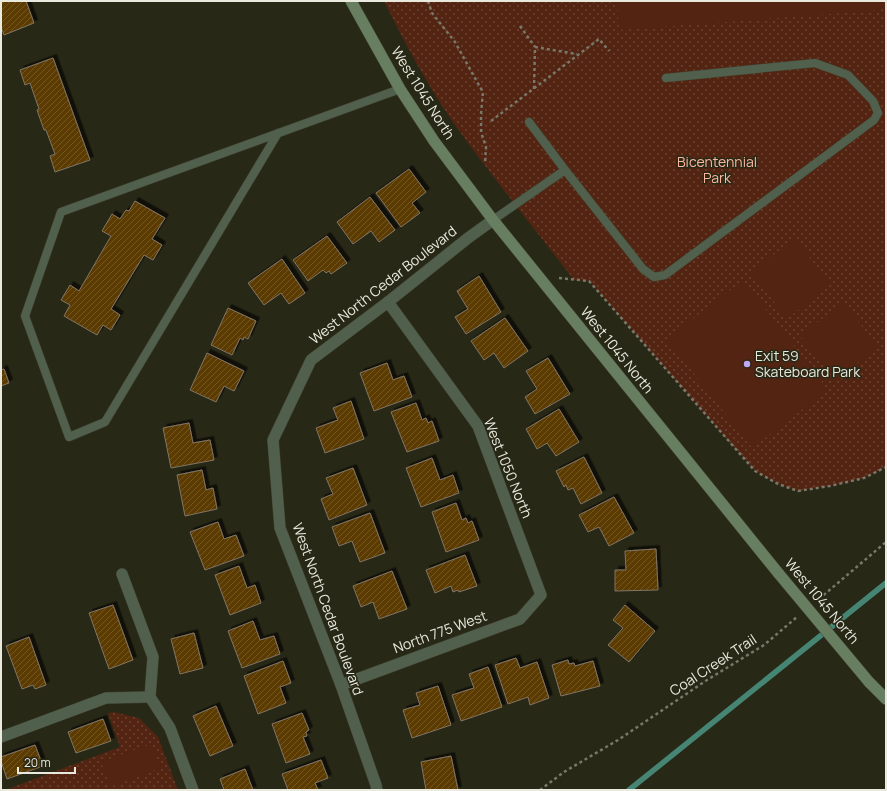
<svg xmlns="http://www.w3.org/2000/svg" width="887" height="791" font-family="Manrope,sans-serif">
<style>
.park{fill:url(#park-dots)}
.garden{fill:#532411}
.lines{fill:none;stroke-linecap:round;stroke-linejoin:round}
.stream{stroke:#468574;stroke-width:5.5}
.building{fill:url(#building-hatch);stroke:#827565;filter:url(#shadow)}
.service-casing{stroke:#434333;stroke-width:9}
.minor-casing{stroke:#434333;stroke-width:12}
.secondary-casing{stroke:#434333;stroke-width:12}
.path{stroke:#79796b;stroke-width:2.5;stroke-dasharray:3 3;stroke-linecap:butt}
.service{stroke:#50604c;stroke-width:8}
.minor{stroke:#50604c;stroke-width:11}
.secondary{stroke:#677f60;stroke-width:11}
.secondary-bridge-casing{stroke:#434333;stroke-width:12;stroke-linecap:butt}
.secondary-bridge{stroke:#677f60;stroke-width:11}
.poi-dot{fill:#c5a7f1;stroke:#282817;stroke-width:1.5}
.labels{text-anchor:middle;stroke-width:3;stroke-linejoin:round;paint-order:stroke}
.street-label{font-size:14px;fill:#e9e9de;stroke:#282817}
.park-label{font-size:14px;fill:#fcb69d;stroke:#282817}
.poi-label{font-size:14px;fill:#e9e9de;stroke:#282817;text-anchor:start}
</style>
<defs>
<pattern id="park-dots" width="8" height="8" patternUnits="userSpaceOnUse"><rect width="8" height="8" fill="#532411"/><path d="M2 2h.1M6 6h.1" fill="none" stroke="#6c4433" stroke-width="1.8" stroke-linecap="round"/></pattern>
<pattern id="building-hatch" width="6" height="6" patternUnits="userSpaceOnUse"><rect width="6" height="6" fill="#5b3a00"/><path d="M-1 1l2-2M0 6l6-6M5 7l2-2" fill="none" stroke="#735625"/></pattern>
<filter id="shadow"><feDropShadow dx="3.5" dy="-3.5" stdDeviation="0" flood-color="#0009"/></filter>
</defs>
<rect width="100%" height="100%" fill="#282817"/>
<g class="park">
<path d="M 384,1 L 886,1 L 886,467 L 864,478 L 830,486 L 798,491 L 778,484 L 755,471 L 589,281 L 574,280 C 534,228 493,178 455,125 C 428,86 405,44 384,1 Z"/>
<path d="M 114,712 L 139,718 L 158,737 L 178,790 L 5,790 L 120,747 L 108,713 Z"/>
</g>
<g class="garden">
<path d="M 617,1 L 886,1 L 886,5 L 881,10 L 619,30 Z"/>
<path d="M 795,238 L 830,285 L 787,319 L 751,272 Z"/>
<path d="M 743,280 L 828,390 L 752,448 L 667,339 Z"/>
<path d="M 843,302 L 878,347 L 835,380 L 800,336 Z"/>
<path d="M 151,744 L 160,768 L 110,787 L 101,762 Z"/>
</g>
<g class="lines">
<path class="stream" d="M 629,790 L 886,583"/>
</g>
<g class="building">
<path d="M 1,1 L 26,1 L 34,23 L 4,35 L 1,27 Z"/>
<path d="M 53,58 L 90,160 L 55,172 L 50,156 L 55,154 L 46,130 L 44,130 L 37,110 L 39,109 L 30,83 L 25,85 L 20,70 Z"/>
<path d="M 409,169 L 426,192 L 412,203 L 420,213 L 401,227 L 376,193 Z"/>
<path d="M 370,197 L 395,230 L 379,242 L 371,231 L 353,244 L 337,222 Z"/>
<path d="M 135,201 L 165,218 L 152,239 L 162,245 L 153,260 L 144,255 L 111,309 L 120,315 L 111,330 L 103,325 L 97,335 L 64,316 L 70,305 L 61,300 L 70,285 L 79,291 L 111,236 L 102,231 L 112,214 L 120,219 L 126,210 L 129,211 Z"/>
<path d="M 327,236 L 347,263 L 331,274 L 329,271 L 326,273 L 323,270 L 308,281 L 293,260 Z"/>
<path d="M 282,259 L 305,293 L 289,304 L 281,293 L 264,305 L 248,283 Z"/>
<path d="M 479,276 L 501,312 L 466,334 L 455,317 L 468,309 L 457,291 Z"/>
<path d="M 228,308 L 256,321 L 248,339 L 244,337 L 243,340 L 240,338 L 232,355 L 211,345 Z"/>
<path d="M 505,318 L 528,351 L 504,368 L 494,353 L 484,360 L 471,341 Z"/>
<path d="M 207,353 L 244,371 L 234,391 L 224,386 L 216,402 L 190,390 Z"/>
<path d="M 548,358 L 570,394 L 535,414 L 525,397 L 537,389 L 526,371 Z"/>
<path d="M 387,363 L 393,380 L 404,376 L 412,397 L 374,411 L 360,373 Z"/>
<path d="M 4,369 L 9,383 L 1,386 L 1,370 Z"/>
<path d="M 351,401 L 364,439 L 325,453 L 316,428 L 338,420 L 333,408 Z"/>
<path d="M 416,403 L 422,420 L 426,418 L 428,423 L 432,421 L 439,441 L 407,452 L 391,412 Z"/>
<path d="M 559,409 L 579,442 L 556,456 L 547,443 L 537,449 L 526,429 Z"/>
<path d="M 189,423 L 193,443 L 210,440 L 214,460 L 171,468 L 163,428 Z"/>
<path d="M 584,457 L 602,493 L 581,504 L 573,488 L 568,490 L 566,485 L 564,487 L 556,471 Z"/>
<path d="M 432,458 L 440,480 L 453,475 L 459,493 L 421,507 L 406,468 Z"/>
<path d="M 353,468 L 367,505 L 329,520 L 321,499 L 333,494 L 326,478 Z"/>
<path d="M 202,470 L 206,490 L 213,488 L 217,509 L 185,516 L 177,475 Z"/>
<path d="M 614,497 L 634,533 L 609,546 L 599,527 L 588,532 L 579,515 Z"/>
<path d="M 456,503 L 462,520 L 466,518 L 468,523 L 472,521 L 479,540 L 446,552 L 432,512 Z"/>
<path d="M 370,513 L 385,553 L 360,562 L 352,541 L 339,546 L 332,527 Z"/>
<path d="M 218,522 L 224,539 L 236,535 L 244,556 L 205,570 L 190,532 Z"/>
<path d="M 656,549 L 658,590 L 615,591 L 615,570 L 626,570 L 625,551 Z"/>
<path d="M 465,555 L 477,586 L 459,592 L 458,590 L 453,592 L 451,586 L 435,593 L 426,570 Z"/>
<path d="M 239,566 L 247,588 L 255,585 L 261,603 L 230,615 L 215,575 Z"/>
<path d="M 392,571 L 407,609 L 379,619 L 373,602 L 361,607 L 353,586 Z"/>
<path d="M 113,605 L 133,660 L 109,669 L 89,613 Z"/>
<path d="M 625,605 L 655,631 L 629,662 L 608,645 L 623,628 L 613,620 Z"/>
<path d="M 253,621 L 260,640 L 274,636 L 280,654 L 242,668 L 228,631 Z"/>
<path d="M 194,633 L 203,668 L 180,674 L 171,639 Z"/>
<path d="M 29,637 L 46,685 L 35,689 L 33,685 L 22,689 L 6,646 Z"/>
<path d="M 516,658 L 520,668 L 537,662 L 549,698 L 530,705 L 528,697 L 508,704 L 495,665 Z"/>
<path d="M 568,660 L 569,664 L 574,663 L 575,666 L 593,661 L 600,686 L 561,696 L 552,665 Z"/>
<path d="M 283,661 L 291,683 L 280,687 L 286,703 L 258,714 L 244,676 Z"/>
<path d="M 488,667 L 502,707 L 461,721 L 452,695 L 474,688 L 469,674 Z"/>
<path d="M 438,686 L 451,725 L 412,738 L 403,710 L 420,705 L 416,693 Z"/>
<path d="M 216,706 L 233,746 L 210,756 L 193,716 Z"/>
<path d="M 302,713 L 309,730 L 306,732 L 307,736 L 303,737 L 310,754 L 286,763 L 272,724 Z"/>
<path d="M 103,719 L 111,741 L 76,753 L 68,732 Z"/>
<path d="M 35,745 L 43,766 L 7,779 L 1,761 L 1,757 Z"/>
<path d="M 451,756 L 458,790 L 426,790 L 421,762 Z"/>
<path d="M 321,760 L 328,778 L 315,783 L 318,790 L 288,790 L 282,774 Z"/>
<path d="M 245,769 L 253,790 L 224,790 L 220,779 Z"/>
</g>
<g class="lines">
<g class="service-casing">
<g id="service">
<path d="M 529,122 L 565,170"/>
<path d="M 278,133 L 105,422 L 69,437 L 25,316 L 61,212 L 400,89"/>
<path d="M 493,220 L 565,170 L 643,269 L 654,277 L 665,275 L 874,120 L 878,113 L 873,101 L 848,75 L 815,63 L 666,78"/>
</g>
</g>
<g class="minor-casing">
<g id="minor">
<path d="M 122,574 L 153,657 L 150,697 L 170,728 L 193,790"/>
<path d="M 341,685 L 520,619 L 541,595 L 478,426 L 388,302"/>
<path d="M 1,737 L 106,698 L 150,697"/>
<path d="M 377,790 L 376,785 L 341,685 L 280,528 L 273,440 L 311,360 L 388,302 L 468,238 L 493,220"/>
</g>
</g>
<g class="secondary-casing">
<g id="secondary">
<path d="M 351,1 L 400,89 L 434,141 L 493,220 L 779,574"/>
<path d="M 869,682 L 886,699"/>
</g>
</g>
<g class="path">
<path d="M 428,1 L 432,13 L 455,42 L 476,80 L 483,92 L 481,114 L 481,132 L 486,147 L 485,164"/>
<path d="M 520,26 L 535,47"/>
<path d="M 534,89 L 535,47 L 577,54"/>
<path d="M 491,121 L 599,39 L 609,51"/>
<path d="M 559,278 L 589,281 L 755,471 L 778,484 L 798,491 L 830,486 L 864,478 L 886,467"/>
<path d="M 819,599 L 886,542"/>
<path d="M 540,790 L 564,772 L 618,740 L 707,680 L 764,645 L 797,617"/>
</g>
<use href="#service" class="service"/>
<use href="#minor" class="minor"/>
<use href="#secondary" class="secondary"/>
<g class="secondary-bridge-casing">
<path id="secondary-bridge" d="M 779,574 L 869,682"/>
</g>
<use href="#secondary-bridge" class="secondary-bridge"/>
</g>
<circle class="poi-dot" cx="747" cy="364" r="4"/>
<g class="labels">
<g class="street-label">
<text transform="translate(423 93) rotate(58)" y="5">West 1045 North</text>
<text transform="translate(383 285) rotate(-38)" y="5">West North Cedar Boulevard</text>
<text transform="translate(617 350) rotate(51)" y="5">West 1045 North</text>
<text transform="translate(508 468) rotate(68)" y="5">West 1050 North</text>
<text transform="translate(822 601) rotate(50)" y="5">West 1045 North</text>
<text transform="translate(328 609) rotate(70)" y="5">West North Cedar Boulevard</text>
<text transform="translate(440 632) rotate(-20)" y="5">North 775 West</text>
<text transform="translate(713 665) rotate(-33)" y="5">Coal Creek Trail</text>
</g>
<g class="park-label">
<text x="717" y="167">Bicentennial<tspan x="717" dy="16">Park</tspan></text>
</g>
<g class="poi-label">
<text x="755" y="361">Exit 59<tspan x="755" dy="16">Skateboard Park</tspan></text>
</g>
</g>
<rect width="887" height="791" fill="none" stroke="#e9e9de" stroke-width="4"/>
<path d="M18 767v6h57v-6" fill="none" stroke="#e9e9de" stroke-width="2"/>
<text x="24" y="767" font-size="12" fill="#e9e9de" stroke="#282817" stroke-width="3" paint-order="stroke">20 m</text>
</svg>
